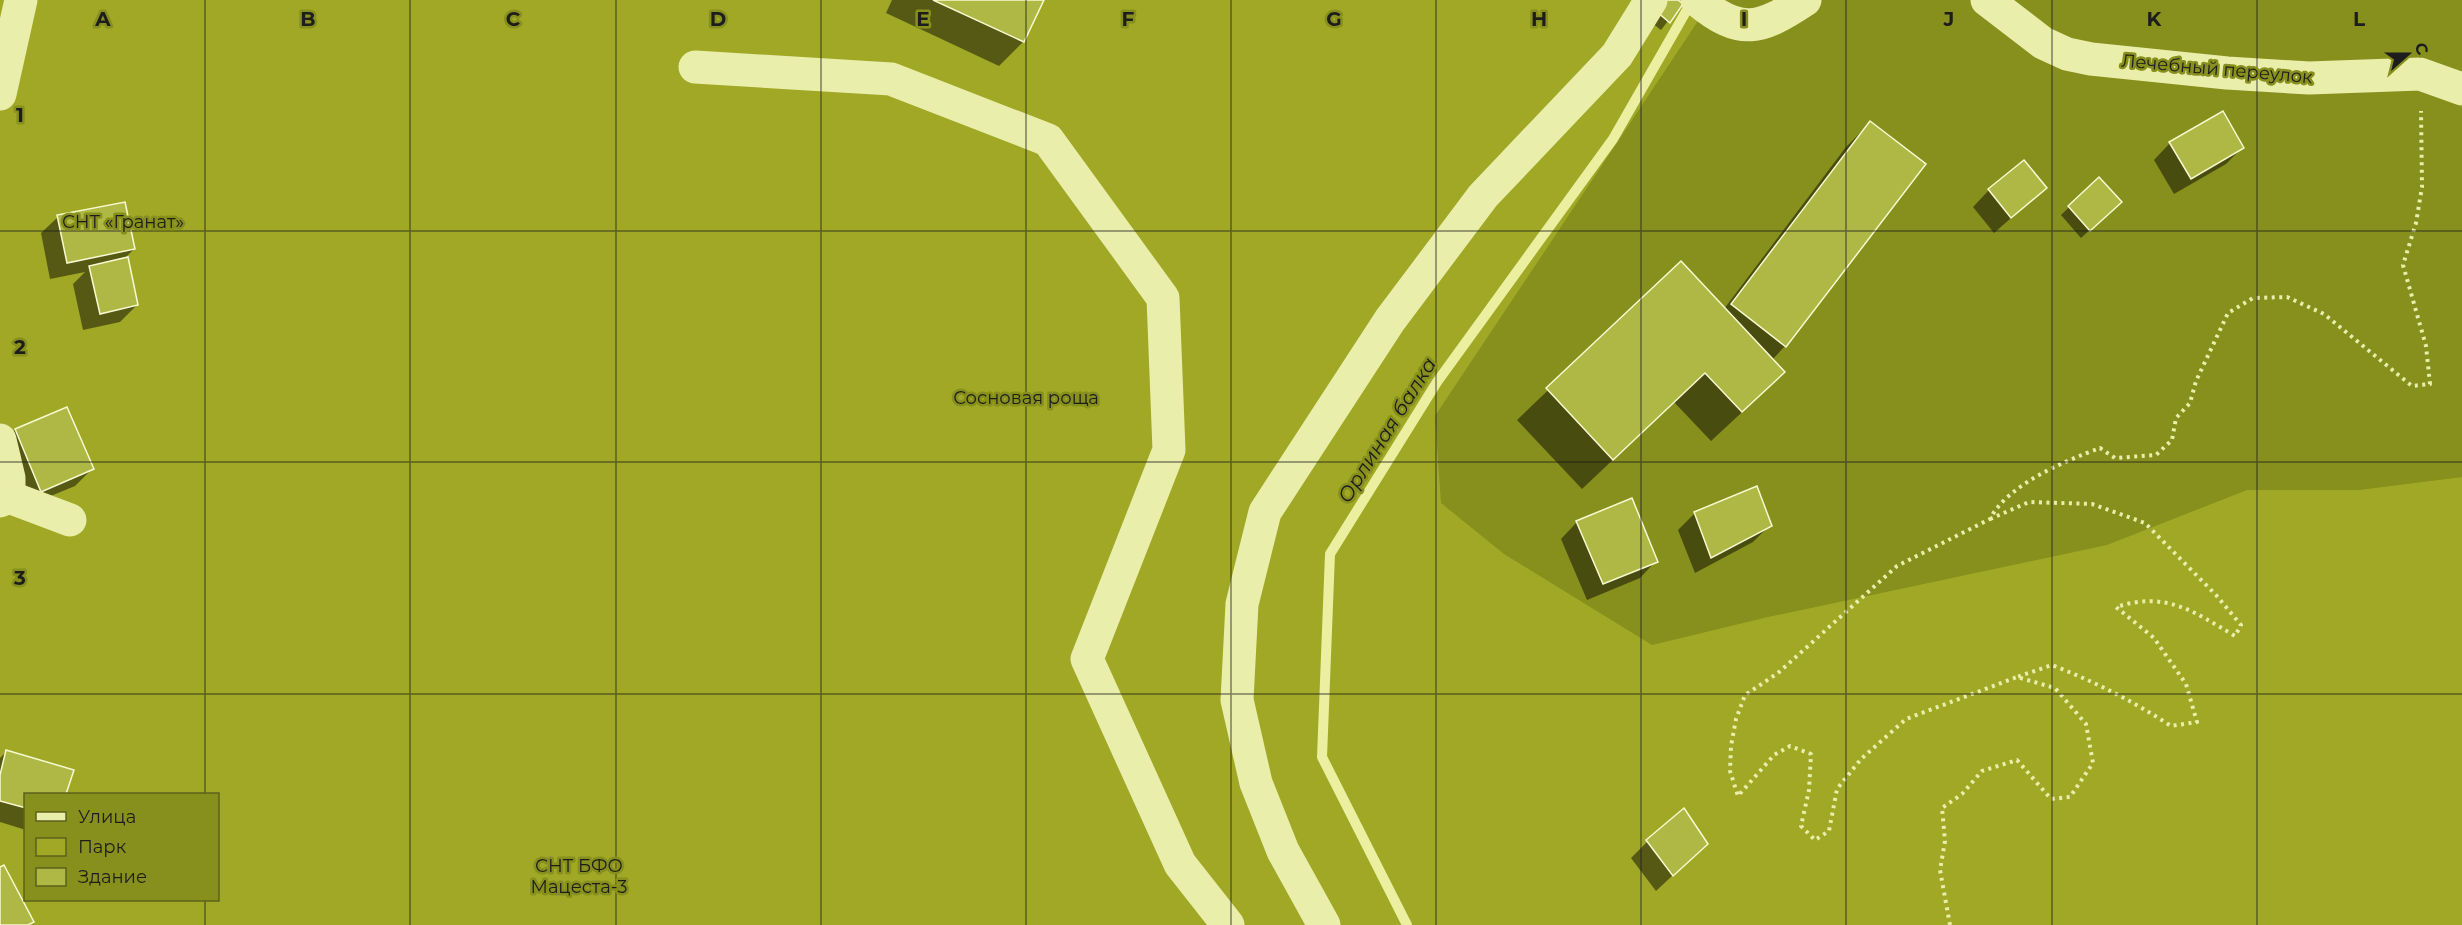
<svg xmlns="http://www.w3.org/2000/svg" width="2462" height="925" font-family="Montserrat,sans-serif">
<style>
.green{fill:#a0a826;fill-rule:evenodd}
.shadow{fill:#0007}
.lines{fill:none;stroke-linecap:round;stroke-linejoin:round}
.stream{stroke:#ebef9f;stroke-width:10}
.building{fill:#afb745;stroke:#f7fad1;stroke-width:1.5}
.path{stroke:#eaeeab;stroke-width:4;stroke-dasharray:3 4.5;stroke-linecap:butt}
.minor{stroke:#eaeeab;stroke-width:33}
.grid{fill:none;stroke:#1d1d1d;stroke-width:1.5;stroke-opacity:0.55}
.labels{text-anchor:middle;stroke-width:5;stroke-linejoin:round;paint-order:stroke}
.street-label{font-size:18px;fill:#1d1d1d;stroke:#878f1d}
.park-label{font-size:18px;fill:#1c1d1b;stroke:#878f1d}
.water-label{font-size:20px;font-style:italic;fill:#1c1c19;stroke:#878f1d}
.grid-label{font-size:20px;text-anchor:middle;font-weight:bold;fill:#1d1d1d;stroke:#878f1d;stroke-width:5;stroke-linejoin:round;paint-order:stroke}
</style>
<rect width="100%" height="100%" fill="#878f1d"/>
<path class="green" d="M 0,0 L 1712,0 L 1435,416 L 1441,503 L 1504,554 L 1652,645 L 1768,617 L 2107,545 L 2247,490 L 2359,490 L 2462,477 L 2462,925 L 0,925 ZM 26,794 L 218,794 L 218,900 L 26,900 Z"/>
<g class="shadow">
<path d="M 892,0 L 1042,0 L 1023,42 L 999,66 L 886,13 Z"/>
<path d="M 1676,0 L 1681,4 L 1661,30 L 1648,20 Z"/>
<path d="M 1870,123 L 1785,346 L 1772,360 L 1753,402 L 1711,441 L 1674,402 L 1582,489 L 1517,420 L 1681,263 L 1724,309 L 1846,147 Z"/>
<path d="M 2170,143 L 2243,147 L 2226,164 L 2174,194 L 2154,160 Z"/>
<path d="M 2099,179 L 2112,210 L 2081,238 L 2061,215 Z"/>
<path d="M 2045,188 L 1994,233 L 1973,207 L 1989,190 Z"/>
<path d="M 58,217 L 134,249 L 123,260 L 137,305 L 120,322 L 83,330 L 73,284 L 85,272 L 50,279 L 41,233 Z"/>
<path d="M 67,409 L 92,469 L 75,486 L 24,507 L 0,446 L 15,430 Z"/>
<path d="M 1695,513 L 1770,525 L 1753,542 L 1695,573 L 1678,530 Z"/>
<path d="M 1577,522 L 1656,561 L 1640,578 L 1587,600 L 1561,539 Z"/>
<path d="M 6,752 L 72,771 L 64,794 L 26,794 L 26,830 L 0,822 L 0,758 Z"/>
<path d="M 1647,842 L 1706,844 L 1656,891 L 1631,858 Z"/>
</g>
<g class="lines">
<path class="stream" d="M 1407,925 L 1322,757 L 1330,554 L 1437,382 L 1613,139 L 1692,1"/>
</g>
<g class="building">
<path d="M 933,0 L 1044,0 L 1024,42 Z"/>
<path d="M 1663,0 L 1678,0 L 1683,4 L 1670,23 L 1656,11 Z"/>
<path d="M 2223,111 L 2244,148 L 2191,179 L 2169,142 Z"/>
<path d="M 1870,121 L 1926,164 L 1786,347 L 1731,304 Z"/>
<path d="M 2024,160 L 2047,188 L 2011,218 L 1988,189 Z"/>
<path d="M 2099,177 L 2122,202 L 2090,231 L 2068,206 Z"/>
<path d="M 125,202 L 135,249 L 67,263 L 57,215 Z"/>
<path d="M 128,257 L 138,305 L 100,314 L 89,266 Z"/>
<path d="M 1681,261 L 1785,372 L 1742,412 L 1705,373 L 1613,460 L 1546,388 Z"/>
<path d="M 67,407 L 94,469 L 41,492 L 15,429 Z"/>
<path d="M 1757,486 L 1772,526 L 1711,558 L 1694,512 Z"/>
<path d="M 1632,498 L 1658,562 L 1603,584 L 1576,521 Z"/>
<path d="M 6,750 L 74,770 L 66,794 L 26,794 L 26,808 L 0,801 L 0,775 Z"/>
<path d="M 1684,808 L 1708,844 L 1673,876 L 1646,840 Z"/>
<path d="M 4,865 L 34,922 L 28,925 L 0,925 L 0,867 Z"/>
</g>
<g class="lines">
<g class="path">
<path d="M 1990,519 L 2029,502 L 2092,504 L 2145,523 L 2216,595 L 2241,625 L 2235,636 C 2193,611 2166,591 2116,607 L 2154,638 L 2186,684 L 2197,722 L 2171,726 C 2133,701 2095,682 2052,665 L 2017,677"/>
<path d="M 1950,925 L 1940,870 L 1945,841 L 1942,808 L 1962,794 L 1982,771 L 2017,760 L 2051,799 L 2070,797 L 2093,763 L 2086,724 L 2055,688 L 2017,677 L 1906,719 L 1861,759 L 1837,789 L 1829,831 L 1815,840 L 1801,826 L 1809,790 L 1811,754 L 1790,746 L 1774,755 L 1738,796 L 1730,771 L 1731,746 L 1736,719 L 1745,695 L 1778,673 L 1897,566 L 1990,519 C 2008,484 2065,461 2100,448 L 2115,458 L 2156,455 L 2172,440 L 2176,418 L 2190,403 L 2196,381 L 2228,313 L 2253,298 L 2287,297 L 2324,314 L 2412,386 L 2430,384 L 2426,346 L 2403,265 L 2416,223 L 2422,187 L 2421,111"/>
</g>
<g class="minor">
<path d="M 1697,0 C 1741,37 1761,29 1805,0"/>
<path d="M 1987,0 L 2043,43 L 2067,54 L 2091,59 L 2227,73 L 2309,78 L 2420,74 L 2462,89"/>
<path d="M 695,67 L 891,79 L 1048,140 L 1163,298 L 1169,450 L 1087,659 L 1180,864 L 1228,925"/>
<path d="M 0,94 L 21,0"/>
<path d="M 0,440 L 9,478 L 9,497 L 0,501"/>
<path d="M 9,497 L 70,520"/>
<path d="M 1324,925 L 1283,851 L 1256,783 L 1237,700 L 1242,604 L 1265,512 L 1390,320 L 1483,196 L 1617,55 L 1651,0"/>
</g>
</g>
<path class="grid" d="M 205,0 L 205,794M 410,0 L 410,925M 616,0 L 616,925M 821,0 L 821,925M 1026,0 L 1026,925M 1231,0 L 1231,925M 1436,0 L 1436,925M 1641,0 L 1641,925M 1846,0 L 1846,925M 2052,0 L 2052,925M 2257,0 L 2257,925M 0,231 L 2462,231M 0,462 L 2462,462M 0,694 L 2462,694M 205,900 L 205,925"/>
<g class="labels">
<g class="street-label">
<text transform="translate(2217 69) rotate(5)" y="6">Лечебный переулок</text>
</g>
<g class="park-label">
<text x="123" y="228">СНТ «Гранат»</text>
<text x="1026" y="404">Сосновая роща</text>
<text x="579" y="872">СНТ БФО<tspan x="579" dy="21">Мацеста-3</tspan></text>
</g>
<g class="water-label">
<text transform="translate(1387 430) rotate(-58)" y="7">Орлиная балка</text>
</g>
</g>
<g class="grid-label">
<text x="103" y="26">A</text>
<text x="308" y="26">B</text>
<text x="513" y="26">C</text>
<text x="718" y="26">D</text>
<text x="923" y="26">E</text>
<text x="1128" y="26">F</text>
<text x="1334" y="26">G</text>
<text x="1539" y="26">H</text>
<text x="1744" y="26">I</text>
<text x="1949" y="26">J</text>
<text x="2154" y="26">K</text>
<text x="2359" y="26">L</text>
<text x="20" y="122">1</text>
<text x="20" y="354">2</text>
<text x="20" y="585">3</text>
</g>
<rect x="24" y="793" width="195" height="108" fill="#878f1d" stroke="#5d611d" stroke-width="1.5"/>
<rect x="36" y="812" width="30" height="9" fill="#eaeeab" stroke="#5d611d" stroke-width="1.5"/>
<text x="78" y="823" font-size="18" fill="#1d1d1d">Улица</text>
<rect x="36" y="838" width="30" height="18" fill="#a0a826" stroke="#5d611d" stroke-width="1.5"/>
<text x="78" y="853" font-size="18" fill="#1d1d1d">Парк</text>
<rect x="36" y="868" width="30" height="18" fill="#afb745" stroke="#5d611d" stroke-width="1.5"/>
<text x="78" y="883" font-size="18" fill="#1d1d1d">Здание</text>
<g transform="translate(2408 54) rotate(69)" stroke="#878f1d" stroke-width="4.5" paint-order="stroke">
<path d="M0-4.5L10 22L0 15L-10 22Z" fill="#1d1d1d"/>
<text y="-9" font-size="16" font-weight="bold" text-anchor="middle" fill="#1d1d1d">С</text>
</g>
</svg>
